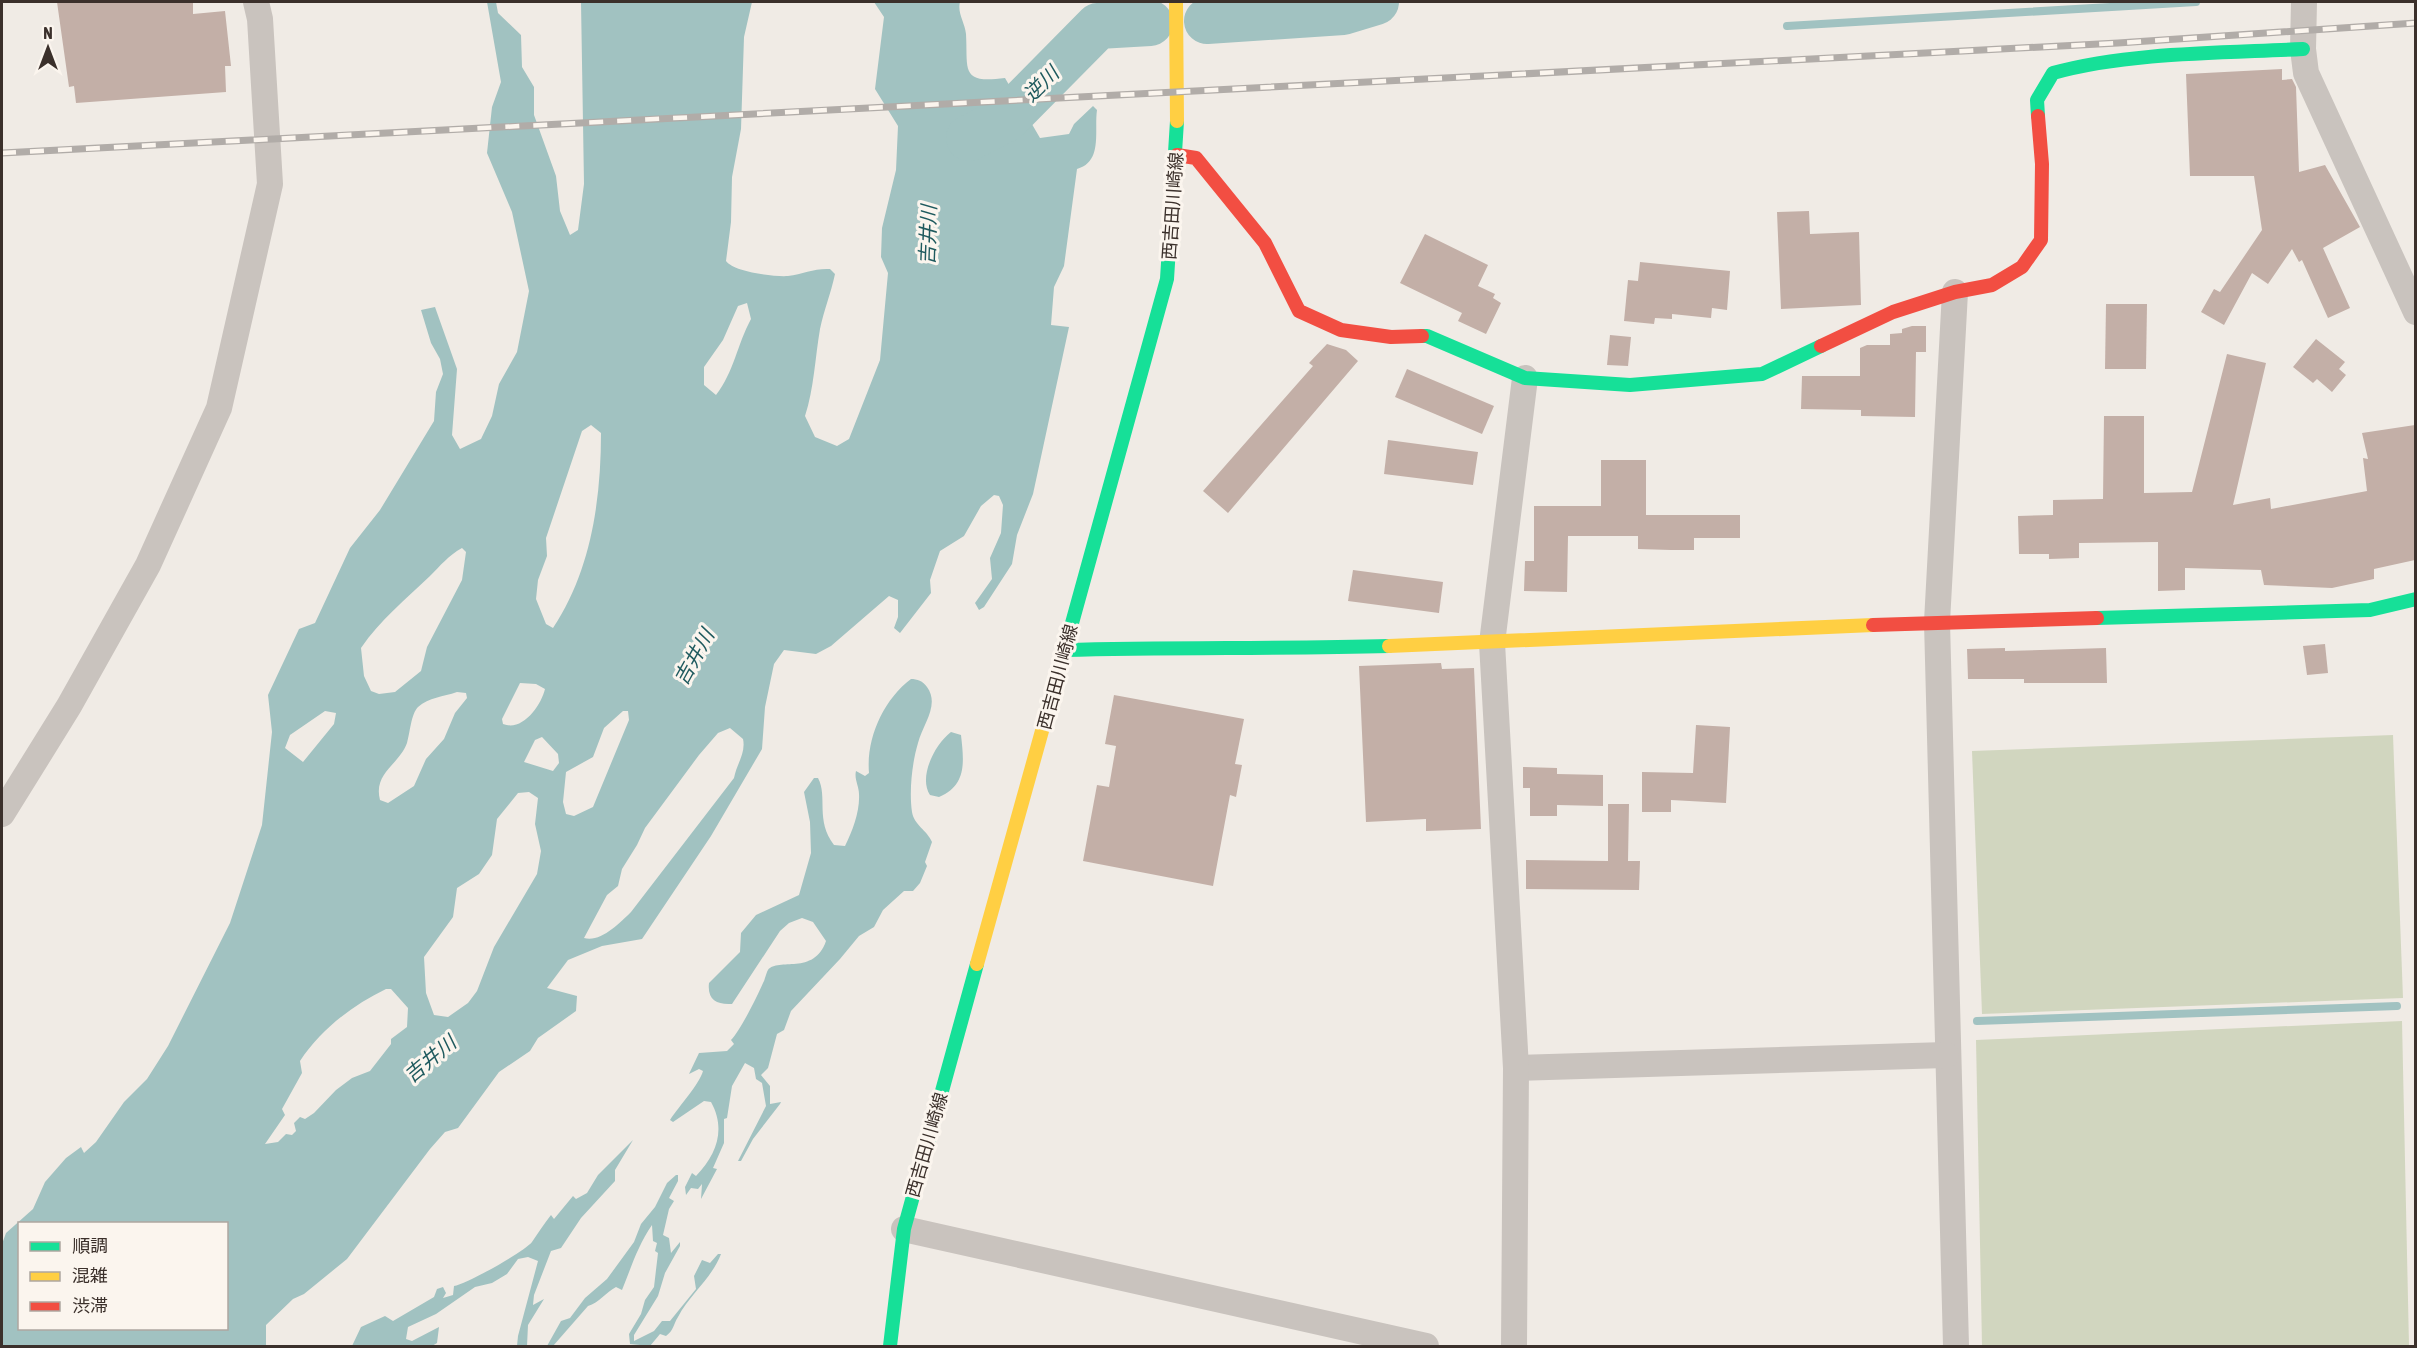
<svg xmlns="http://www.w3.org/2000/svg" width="2417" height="1348" font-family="'Asap Condensed','Noto Sans JP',sans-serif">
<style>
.green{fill:#d1d6bf}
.water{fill:#a1c2c1;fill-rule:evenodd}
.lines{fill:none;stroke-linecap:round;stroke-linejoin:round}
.stream{stroke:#a1c2c1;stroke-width:8}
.river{stroke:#a1c2c1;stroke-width:46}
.building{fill:#c3afa7}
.street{stroke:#c9c3be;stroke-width:26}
.fast{stroke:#16e098;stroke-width:14}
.slow{stroke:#ffcf43;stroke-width:14}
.jam{stroke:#f24e42;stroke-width:14}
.rail-casing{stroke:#b1aca8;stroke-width:7}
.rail{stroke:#fbf5ee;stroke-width:4.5;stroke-dasharray:14;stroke-linecap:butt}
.labels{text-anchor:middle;stroke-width:6;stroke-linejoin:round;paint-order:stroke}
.street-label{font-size:18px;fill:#3b302b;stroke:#fbf5ee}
.water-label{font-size:20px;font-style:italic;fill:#1f5a5e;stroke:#fbf5ee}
</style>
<rect width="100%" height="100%" fill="#f0ebe5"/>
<g class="green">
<path d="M 2393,735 L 2403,998 L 1982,1014 L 1972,751 Z"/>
<path d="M 2402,1021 L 2409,1346 L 1982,1346 L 1976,1040 Z"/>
</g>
<g class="water">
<path d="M 487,2 L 496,2 L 498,13 L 521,35 L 522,67 L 534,87 L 534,115 L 556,176 L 560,211 L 570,235 L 578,230 L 584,184 L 581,2 L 752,2 L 744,37 L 741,129 L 732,177 L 731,222 L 726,261 C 734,272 774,277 788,276 C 803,274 815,268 830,269 L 835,274 C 831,293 824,310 820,329 C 815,358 814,389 805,416 L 815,437 L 837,446 L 849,439 L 880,360 L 888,273 L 881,257 L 882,228 L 896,170 L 898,126 L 875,89 L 884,17 L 874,2 L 960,2 C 957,13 965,23 966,34 C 968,70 960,84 1005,78 L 1040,138 L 1069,134 L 1074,124 L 1093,106 L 1097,110 C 1094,131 1103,162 1077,169 L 1064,266 L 1054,287 L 1051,325 L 1069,327 L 1033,494 L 1017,535 L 1012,564 L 984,607 L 979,610 L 975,603 L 992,579 L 990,558 L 1001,533 L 1003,505 L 999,496 L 994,495 L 981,506 L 964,536 L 940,551 L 930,580 L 931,593 L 900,633 L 894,628 L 898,617 L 898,600 L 889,596 L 831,646 L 816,654 L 784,650 L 774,664 L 765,707 L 762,749 L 711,836 L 642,939 L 602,946 L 568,960 L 547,988 L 577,996 L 576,1011 L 538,1038 L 530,1051 L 499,1072 L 458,1128 L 445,1132 L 430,1149 L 347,1259 L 304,1294 L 293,1299 L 266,1325 L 266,1346 L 2,1346 L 2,1244 L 6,1233 L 33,1209 L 45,1182 L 66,1158 L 81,1147 L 84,1153 L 96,1142 L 124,1102 L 147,1079 L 168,1046 L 230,923 L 262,825 L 272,732 L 268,695 L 299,629 L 315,623 L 350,548 L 380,510 L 434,421 L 436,392 L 443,374 L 440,359 L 431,343 L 421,310 L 435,307 L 457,369 L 452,435 L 460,449 L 481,439 L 492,416 L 499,384 L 517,352 L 529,291 L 512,212 L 487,153 L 492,107 L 501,82 ZM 747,303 L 751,319 C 737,345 734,372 716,395 L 704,385 L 704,367 L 723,340 L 738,306 ZM 591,425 L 601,433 C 601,500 591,571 553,628 L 546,624 L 536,599 L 538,580 L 547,556 L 546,538 L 582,431 ZM 462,548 L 466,552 L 462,580 L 427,647 L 421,671 L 395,692 L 379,694 L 371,691 L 364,676 L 361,648 C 380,620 406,599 430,576 C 440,566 449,555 462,548 ZM 520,683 L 536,684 L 545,689 C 541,706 522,732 503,724 L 502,719 ZM 457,692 L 466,693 L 467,698 L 455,713 L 444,739 L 426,759 L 414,786 L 388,803 L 380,800 C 373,773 399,765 407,743 C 410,733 411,714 418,707 C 429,697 443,697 457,692 ZM 325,711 L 336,713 L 334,724 L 303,762 L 285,748 L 290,735 ZM 623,711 L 628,711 L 629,720 L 593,807 L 574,816 L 566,814 L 563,802 L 566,772 L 593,757 L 604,728 ZM 730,728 L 743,739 C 746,753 737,763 734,778 L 631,912 C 620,923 600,943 584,938 L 607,895 L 618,886 L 622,869 L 637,845 L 645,828 L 699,755 L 718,733 ZM 542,737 L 558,754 L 559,763 L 553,771 L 524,762 L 535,740 ZM 529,792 L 538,798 L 535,824 L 541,851 L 537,874 L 494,947 L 477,991 L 468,1003 L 448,1017 L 434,1015 L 426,993 L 424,957 L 453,917 L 457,888 L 479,874 L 492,855 L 497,819 L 518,793 ZM 386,989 L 391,989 L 408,1008 L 407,1027 L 391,1039 L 391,1044 L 370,1071 L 352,1078 L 336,1090 L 314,1113 L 305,1119 L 300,1117 L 294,1123 L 296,1131 L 292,1135 L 286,1134 L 278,1142 L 265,1144 L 285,1115 L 282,1109 L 302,1073 L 300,1061 C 321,1029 353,1005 386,989 ZM 20,1224 L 226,1224 L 226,1328 L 20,1328 Z"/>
<path d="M 911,679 C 917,679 923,681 927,687 C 940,705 923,724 918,743 C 912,763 909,791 912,812 C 914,825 927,830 932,842 L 925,862 L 927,866 L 920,883 L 913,891 L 904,891 L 883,910 L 874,927 L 859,936 L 840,959 L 791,1011 L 784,1030 L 777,1034 L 768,1068 L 761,1075 L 770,1086 L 770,1104 L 781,1102 L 780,1104 L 753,1139 L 741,1161 L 738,1161 L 766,1106 L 762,1083 L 756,1079 L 754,1068 L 745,1063 L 732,1086 L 727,1118 L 724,1119 L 724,1143 L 713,1168 L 717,1169 L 701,1199 L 702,1184 L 698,1189 L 691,1188 L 686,1195 L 685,1187 L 692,1173 L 696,1176 C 717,1154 726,1129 711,1102 L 704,1101 L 673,1122 L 670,1120 C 679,1106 699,1085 703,1071 L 699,1069 L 689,1074 L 699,1053 L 727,1051 L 734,1044 L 731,1040 C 740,1031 757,997 763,983 C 765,980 766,973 768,970 C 778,957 814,976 826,941 L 813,922 L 802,918 L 789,923 L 780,931 L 732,1004 C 717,1005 707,1000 709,983 L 740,952 L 741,933 L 756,915 L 799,895 L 811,853 L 810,822 L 804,792 L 814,778 L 818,778 C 828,797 815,820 834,845 L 845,846 C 853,830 860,811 859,794 C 859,786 854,779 856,771 L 865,776 L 869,773 C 866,739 883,700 911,679 Z"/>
<path d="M 951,732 L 961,735 C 964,762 967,785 939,797 L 930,795 C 918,777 935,744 951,732 Z"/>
<path d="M 633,1140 L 615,1170 L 615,1181 L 581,1218 L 561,1248 L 551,1251 L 534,1295 L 533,1305 L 544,1299 L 528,1325 L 527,1346 L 517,1346 L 518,1336 L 538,1261 L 528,1257 L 518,1259 L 507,1274 L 492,1283 L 475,1287 L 436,1314 L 408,1327 L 406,1339 L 412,1341 L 439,1327 L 437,1343 L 432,1346 L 352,1346 L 361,1327 L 385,1316 L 393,1321 L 434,1297 L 437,1289 L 443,1287 L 446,1293 L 443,1298 L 453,1295 L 454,1286 C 467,1284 525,1251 532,1242 C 538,1233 544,1224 551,1215 L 554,1219 L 573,1196 L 576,1199 L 587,1193 L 598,1175 Z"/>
<path d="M 676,1175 L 678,1175 L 678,1181 L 669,1198 L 674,1201 L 669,1209 L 663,1235 L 669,1238 L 671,1253 L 680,1242 L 680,1246 L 665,1273 L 658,1296 L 634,1335 L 634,1341 L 654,1331 L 662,1321 L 670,1321 L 696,1289 L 694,1276 L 702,1260 L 710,1263 L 718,1254 L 721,1254 C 712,1278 690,1294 678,1317 C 673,1325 674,1330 666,1336 L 660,1334 L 650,1346 L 630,1344 L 629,1334 L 641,1314 L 645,1300 L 654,1287 L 658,1253 L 655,1251 L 657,1243 L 653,1241 L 652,1225 C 638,1245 631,1268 622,1290 L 616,1287 C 606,1292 599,1303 588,1306 L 553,1346 L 547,1346 L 561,1321 L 570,1318 L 585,1298 L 607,1279 L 634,1242 L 641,1224 L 655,1207 L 667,1183 Z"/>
</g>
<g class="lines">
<g class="stream">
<path d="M 1787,26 L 2196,2"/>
<path d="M 1977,1021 L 2397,1006"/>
</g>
<g class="river">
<path d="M 1207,21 L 1343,12 L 1376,2"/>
<path d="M 969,138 L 1006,119 L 1098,26 L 1150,23"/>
</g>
</g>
<g class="building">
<path d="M 57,2 L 193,2 L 193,14 L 225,11 L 231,66 L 225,66 L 226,92 L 76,103 L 74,86 L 69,87 Z"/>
<path d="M 2282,69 L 2282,80 L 2292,79 L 2296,87 L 2299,172 L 2325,165 L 2360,227 L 2323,248 L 2350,308 L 2328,318 L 2302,260 L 2299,262 L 2292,249 L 2268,284 L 2252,273 L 2224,325 L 2201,312 L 2214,289 L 2220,292 L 2262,230 L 2254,176 L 2190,176 L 2186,74 Z"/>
<path d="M 1809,211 L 1810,234 L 1859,232 L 1861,305 L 1781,309 L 1777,212 Z"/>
<path d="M 1425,234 L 1488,265 L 1478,286 L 1495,294 L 1493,298 L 1501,303 L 1486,334 L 1458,321 L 1462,313 L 1400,283 Z"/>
<path d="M 1640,262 L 1730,271 L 1727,310 L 1712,308 L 1711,318 L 1672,314 L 1672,319 L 1655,318 L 1654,324 L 1624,321 L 1628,280 L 1638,281 Z"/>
<path d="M 2106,304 L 2147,304 L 2146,369 L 2105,369 Z"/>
<path d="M 1912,326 L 1926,326 L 1926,352 L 1916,352 L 1915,417 L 1861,416 L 1861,410 L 1801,409 L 1802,376 L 1860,376 L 1860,348 L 1867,345 L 1890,345 L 1890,334 L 1902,333 L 1902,329 Z"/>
<path d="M 1610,335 L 1631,337 L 1628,366 L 1607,365 Z"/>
<path d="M 2316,339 L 2345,362 L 2339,369 L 2346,375 L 2332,392 L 2317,379 L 2313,383 L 2293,367 Z"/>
<path d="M 1327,344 L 1346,350 L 1358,361 L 1228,513 L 1203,491 L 1313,366 L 1309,363 Z"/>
<path d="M 2227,354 L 2266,363 L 2233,505 L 2270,498 L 2271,509 L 2367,491 L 2363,458 L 2368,459 L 2362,433 L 2415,425 L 2415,560 L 2374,569 L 2374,579 L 2332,588 L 2264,585 L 2261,570 L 2185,568 L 2185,590 L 2158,591 L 2158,542 L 2079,543 L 2079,558 L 2049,559 L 2049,554 L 2019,554 L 2018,516 L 2053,515 L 2053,500 L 2103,499 L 2104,416 L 2144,416 L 2144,493 L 2192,492 Z"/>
<path d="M 1407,369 L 1494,406 L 1482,434 L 1395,397 Z"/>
<path d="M 1388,440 L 1478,452 L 1473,485 L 1384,474 Z"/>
<path d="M 1601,460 L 1646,460 L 1646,515 L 1740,515 L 1740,538 L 1694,538 L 1694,550 L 1671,550 L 1638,549 L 1638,536 L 1568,536 L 1567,592 L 1524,591 L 1525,561 L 1534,561 L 1534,506 L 1601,506 Z"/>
<path d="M 1353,570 L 1443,582 L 1439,613 L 1348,601 Z"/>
<path d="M 2325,644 L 2328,673 L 2307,675 L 2303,646 Z"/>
<path d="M 2005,648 L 2005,651 L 2106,648 L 2107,683 L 2024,683 L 2024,679 L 1968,679 L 1967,649 Z"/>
<path d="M 1441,663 L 1442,669 L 1474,668 L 1481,829 L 1426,831 L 1426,819 L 1366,822 L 1359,666 Z"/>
<path d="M 1114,695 L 1244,719 L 1235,764 L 1242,765 L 1236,797 L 1230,795 L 1213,886 L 1083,861 L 1097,785 L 1109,787 L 1116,746 L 1105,744 Z"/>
<path d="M 1696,725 L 1730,727 L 1726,803 L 1671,800 L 1671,812 L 1642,812 L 1642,772 L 1693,773 Z"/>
<path d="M 1523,767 L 1557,768 L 1557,774 L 1603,775 L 1603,806 L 1557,805 L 1557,816 L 1530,816 L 1530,788 L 1523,788 Z"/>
<path d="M 1608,804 L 1629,804 L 1628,861 L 1640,861 L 1639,890 L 1526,889 L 1526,860 L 1608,861 Z"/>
</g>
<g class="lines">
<g class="street">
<path d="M 2304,2 L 2303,49 L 2306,73 L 2416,312"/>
<path d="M 1955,292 L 1937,622 L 1956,1346"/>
<path d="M 2,814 L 69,706 L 148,565 L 219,408 L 270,184 L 260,19 L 256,2"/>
<path d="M 1516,1068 L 1946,1055"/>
<path d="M 904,1229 L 1426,1346"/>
<path d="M 1514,1346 L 1516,1068 L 1492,643 L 1525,378"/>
</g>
<g class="fast">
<path d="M 2038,116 L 2037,100 L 2053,73 C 2129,52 2224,53 2303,49"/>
<path d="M 1422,336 L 1427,336 L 1525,378 L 1630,385 L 1762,374 L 1821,346"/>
<path d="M 2097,618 L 2370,610 L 2416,599"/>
<path d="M 1069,634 L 1167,279 L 1177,121"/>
<path d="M 1065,650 C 1173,647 1281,649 1389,646"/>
<path d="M 890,1346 L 904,1229 L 977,964"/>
</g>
<g class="slow">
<path d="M 1176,2 L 1177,121"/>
<path d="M 1389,646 L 1873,625"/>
<path d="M 977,964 L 1069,634"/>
</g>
<g class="jam">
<path d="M 1177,155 L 1196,158 L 1265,243 L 1299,311 L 1341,330 L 1391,337 L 1422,336"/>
<path d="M 1821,346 L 1893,312 L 1955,292 L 1992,285 L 2022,267 L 2041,240 L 2042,164 L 2038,116"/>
<path d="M 1873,625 L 2097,618"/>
</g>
<g class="rail-casing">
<path id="rail" d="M 2,153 L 2118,43 L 2416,23"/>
</g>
<use href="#rail" class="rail"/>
</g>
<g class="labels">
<g class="street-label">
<text transform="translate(1173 206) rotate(-86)" y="6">西吉田川崎線</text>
<text transform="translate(1058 677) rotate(-75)" y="6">西吉田川崎線</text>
<text transform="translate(927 1145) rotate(-74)" y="6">西吉田川崎線</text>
</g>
<g class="water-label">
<text transform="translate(1041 84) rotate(-45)" y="7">逆川</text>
<text transform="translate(928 235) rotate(-88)" y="7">吉井川</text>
<text transform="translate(694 657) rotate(-61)" y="7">吉井川</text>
<text transform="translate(430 1059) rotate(-40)" y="7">吉井川</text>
</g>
</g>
<rect width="2417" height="1348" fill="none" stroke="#3b302b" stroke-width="6"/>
<rect x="18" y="1222" width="210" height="108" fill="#fbf5ee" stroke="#aea6a0" stroke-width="1.5"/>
<rect x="30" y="1242" width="30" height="9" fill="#16e098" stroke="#aea6a0" stroke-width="1.5"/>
<text x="72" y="1252" font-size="18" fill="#3b302b">順調</text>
<rect x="30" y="1272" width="30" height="9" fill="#ffcf43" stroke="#aea6a0" stroke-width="1.5"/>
<text x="72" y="1282" font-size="18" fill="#3b302b">混雑</text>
<rect x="30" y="1302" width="30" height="9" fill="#f24e42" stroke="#aea6a0" stroke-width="1.5"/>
<text x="72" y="1312" font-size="18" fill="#3b302b">渋滞</text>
<g transform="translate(48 48)" stroke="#fbf5ee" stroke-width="4.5" paint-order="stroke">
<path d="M0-4.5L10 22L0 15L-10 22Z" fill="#3b302b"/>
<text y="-9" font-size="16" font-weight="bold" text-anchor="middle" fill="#3b302b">N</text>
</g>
</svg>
